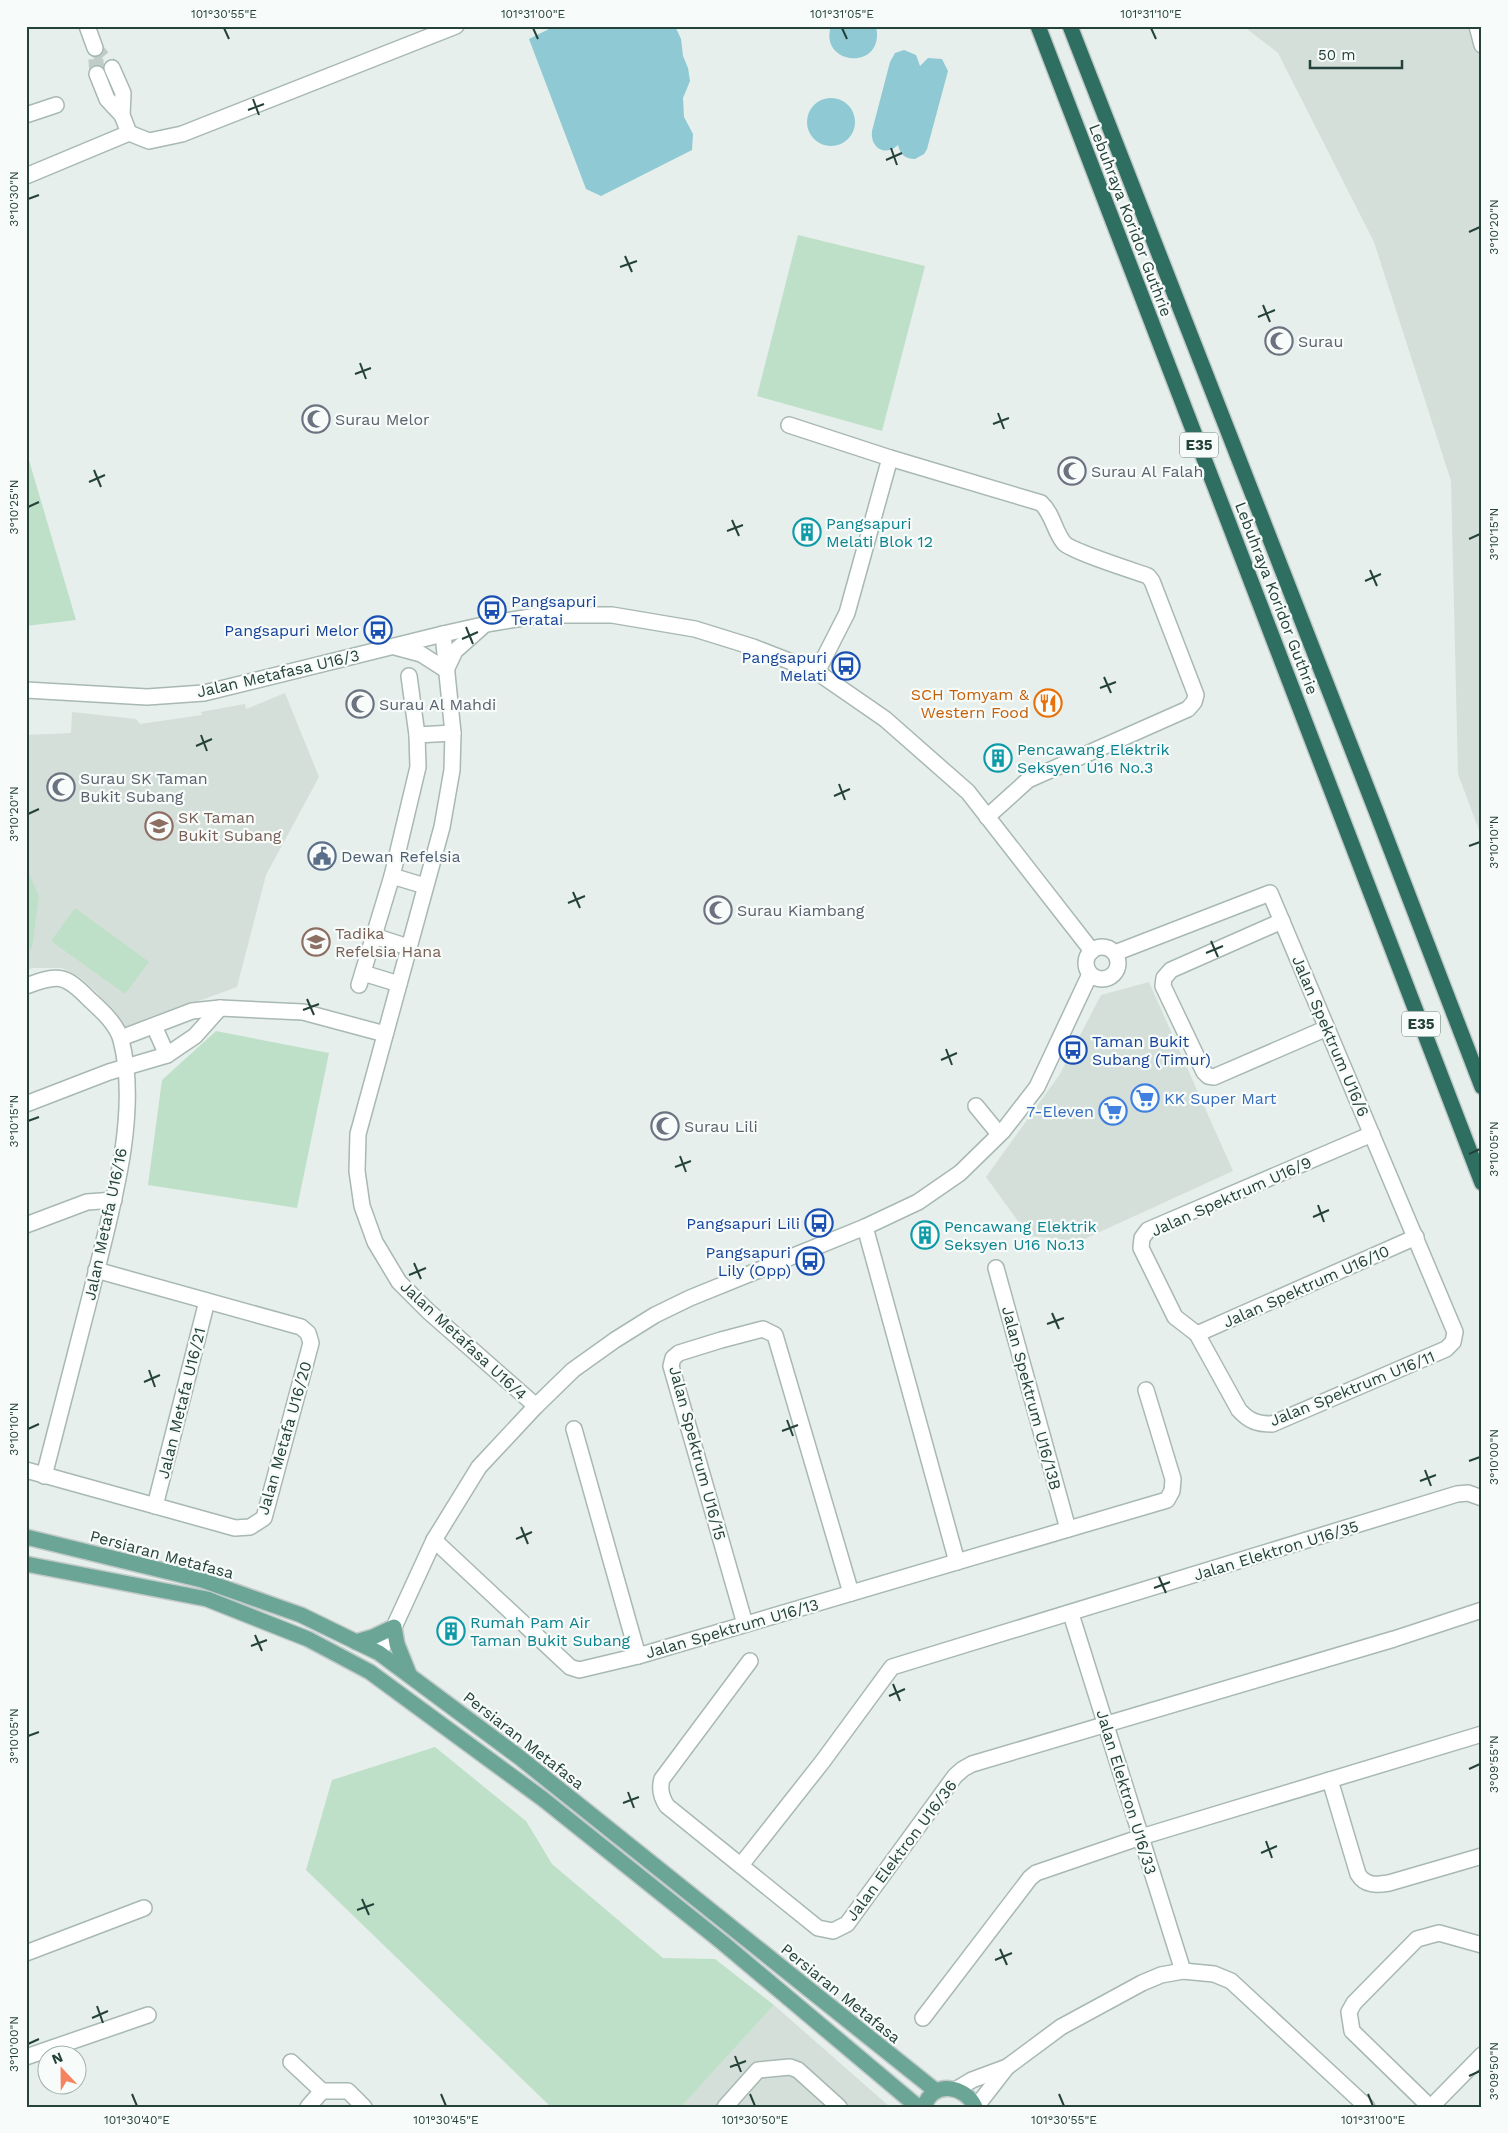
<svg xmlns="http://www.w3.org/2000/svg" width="1508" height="2133" font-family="'Work Sans',sans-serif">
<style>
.built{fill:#d4dfda}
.green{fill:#bfe0c8}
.water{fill:#8ec9d4}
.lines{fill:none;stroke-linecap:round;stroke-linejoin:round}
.minor-tunnel{stroke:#bfccc8;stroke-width:15;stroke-dasharray:15 8;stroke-linecap:butt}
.minor-casing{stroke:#a8b8b2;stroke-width:18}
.major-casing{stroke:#c2cac8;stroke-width:18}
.highway-casing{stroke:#c2cac8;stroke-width:18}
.minor{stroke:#fff;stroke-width:15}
.major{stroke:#6aa596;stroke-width:15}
.highway{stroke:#2f6f62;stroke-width:15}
.ticks{fill:none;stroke:#24423a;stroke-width:2}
.labels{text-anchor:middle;stroke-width:4.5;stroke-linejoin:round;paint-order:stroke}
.shield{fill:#f7fbf9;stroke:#637a73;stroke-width:1}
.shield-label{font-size:15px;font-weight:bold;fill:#24423a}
.street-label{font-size:16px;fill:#24423a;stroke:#f7fbf9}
.worship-label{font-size:16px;fill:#5b616d;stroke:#f7fbf9;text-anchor:start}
.culture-label{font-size:16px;fill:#0d838f;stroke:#f7fbf9;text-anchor:start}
.transit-label{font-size:16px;fill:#164399;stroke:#f7fbf9;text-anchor:end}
.food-label{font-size:16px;fill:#c56008;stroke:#f7fbf9;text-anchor:end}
.education-label{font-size:16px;fill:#785e54;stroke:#f7fbf9;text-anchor:start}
.service-label{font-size:16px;fill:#4e5e75;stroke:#f7fbf9;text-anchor:start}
.shop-label{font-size:16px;fill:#366cbe;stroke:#f7fbf9;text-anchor:start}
.neatline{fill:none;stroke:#24423a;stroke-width:2}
.ticks-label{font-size:12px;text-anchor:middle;fill:#24423a}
</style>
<rect width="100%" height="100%" fill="#e6efeb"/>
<g class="built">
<path d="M 1243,26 L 1482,26 L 1482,838 L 1458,774 L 1451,481 L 1374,242 L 1278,53 Z"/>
<path d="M 285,693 L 319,777 L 266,875 L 237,987 L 125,1028 L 96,992 L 81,978 L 62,968 L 32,968 L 26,971 L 26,735 L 71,733 L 72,712 L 136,719 L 140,724 L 202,715 L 201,712 L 245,704 L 246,709 Z"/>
<path d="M 1149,982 L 1233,1171 L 1080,1241 L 1029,1236 L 986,1177 L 1060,1074 L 1101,995 Z"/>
<path d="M 774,2005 L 890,2107 L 681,2107 Z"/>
</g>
<g class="green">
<path d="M 798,235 L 925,266 L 882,431 L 757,396 Z"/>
<path d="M 26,450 L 76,620 L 26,626 Z"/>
<path d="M 26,866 L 39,897 L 32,948 L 26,950 Z"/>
<path d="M 75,908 L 149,962 L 125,994 L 51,941 Z"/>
<path d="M 216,1031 L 329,1053 L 297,1208 L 148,1185 L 162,1080 Z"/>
<path d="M 435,1747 L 526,1821 L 552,1864 L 663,1958 L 715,1959 L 774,2005 L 681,2107 L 551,2107 L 306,1870 L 332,1780 Z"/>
</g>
<g class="water">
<path d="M 555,26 L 675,26 L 681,39 L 683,56 L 688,68 L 690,81 L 683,98 L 684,117 L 693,134 L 692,150 L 601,196 L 586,189 L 529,39 Z"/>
<path d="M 831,26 L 876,26 C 886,72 818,66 831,26 Z"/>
<path d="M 904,50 L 916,55 L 920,66 L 928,58 L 942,59 L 948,71 L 927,149 L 924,154 L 915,159 C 905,159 900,154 898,145 C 885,157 870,148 872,131 L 890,62 L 895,53 Z"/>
<circle cx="831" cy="122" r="24"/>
</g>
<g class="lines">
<path class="minor-tunnel" d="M 97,74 L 95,48 L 112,68"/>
<g class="minor-casing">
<g id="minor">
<path d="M 87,26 L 95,48"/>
<path d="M 1477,26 L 1482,45"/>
<path d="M 112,68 L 123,93 L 122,115 L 129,133"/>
<path d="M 97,74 L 107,99 L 122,115"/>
<path d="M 26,115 L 56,105"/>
<path d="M 129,133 L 149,141 L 182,134 L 456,26"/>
<path d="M 26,176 L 129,133"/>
<path d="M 789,425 L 890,458 L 1041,503 C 1053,514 1054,531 1064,543 C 1071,551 1134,571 1148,576 L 1152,581 L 1196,695 L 1194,702 L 1188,709 L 1028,780 L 987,817"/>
<path d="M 443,634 L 453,733 L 452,770 L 442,827 L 358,1134 L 357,1171 L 362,1206 L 375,1242 L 399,1282 L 428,1311 L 536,1406"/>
<path d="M 395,647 L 421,654 L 446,670 L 455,651 L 482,627"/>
<path d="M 817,672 L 847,613 L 890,458"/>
<path d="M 26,690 L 147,697 L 204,693 L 443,634 L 492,623 L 543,615 L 612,615 L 695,629 L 753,647 L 817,672 L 885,719 L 968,792 L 1092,951"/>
<path d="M 417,735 L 453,733"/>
<path d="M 392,876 L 425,886"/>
<path d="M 1282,921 L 1171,970 L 1164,978 L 1163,986 L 1204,1072 L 1208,1076 L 1214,1077 L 1327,1028"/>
<path d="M 374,936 L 408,947"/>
<circle cx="1102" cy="963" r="16"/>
<path d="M 1115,953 L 1270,893 L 1455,1332 L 1453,1342 L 1446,1349 L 1272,1424 C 1257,1424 1249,1421 1239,1410 L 1197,1334 L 1175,1317 L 1141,1248 L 1142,1238 L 1148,1230 L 1372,1134"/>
<path d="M 363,973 L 399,984"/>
<path d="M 359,985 L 392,876 L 418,767 L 417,735 L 409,676"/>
<path d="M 26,986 C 58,974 65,974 89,999 C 101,1010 117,1024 121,1040 C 141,1116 109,1218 91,1293 C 75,1354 60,1415 44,1476"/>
<path d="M 154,1026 L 167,1055"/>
<path d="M 121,1038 L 192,1011 L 220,1008 L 303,1012 L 385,1034"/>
<path d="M 26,1104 L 109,1072 L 167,1055 L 195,1036 L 220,1008"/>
<path d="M 976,1106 L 999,1134"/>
<path d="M 26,1225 L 87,1202 L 114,1200"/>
<path d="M 865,1227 L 957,1562"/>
<path d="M 996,1268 L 1068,1529"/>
<path d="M 1197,1334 L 1416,1237"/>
<path d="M 574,1429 L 638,1656"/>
<path d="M 26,1470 L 235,1528 L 250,1527 L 264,1518 L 311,1343 L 308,1333 L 301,1327 L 96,1270"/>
<path d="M 155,1506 L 207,1301"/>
<path d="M 434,1540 L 570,1667 L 579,1670 L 638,1656 L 1167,1500 L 1172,1491 L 1173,1479 L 1146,1390"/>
<path d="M 1071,1614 L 1183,1971"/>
<path d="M 745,1624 L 671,1366 L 673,1358 L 679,1353 L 721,1340 L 763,1329 L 775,1335 L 851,1593"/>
<path d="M 379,1653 L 394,1627 L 434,1540 L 479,1467 L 536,1406 L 573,1370 L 615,1340 L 655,1315 L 690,1298 L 865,1227 L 918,1202 L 960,1173 L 1003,1131 L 1037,1087 L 1090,974"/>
<path d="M 750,1661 L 662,1779 C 659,1789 661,1797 667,1806 L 818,1928 L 833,1931 L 847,1924 L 955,1776 L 963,1769 L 972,1764 L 1394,1639 L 1482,1610"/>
<path d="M 1330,1780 L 1358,1874 C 1365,1886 1377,1885 1389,1883 L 1482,1856"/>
<path d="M 741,1865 L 823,1761 L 892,1667 L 1457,1494 L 1468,1493 L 1482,1498"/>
<path d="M 26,1953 L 144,1908"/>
<path d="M 923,2018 L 1030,1878 L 1036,1873 L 1141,1837 L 1482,1734"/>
<path d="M 26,2057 L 148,2015"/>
<path d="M 291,2062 L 322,2091"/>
<path d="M 957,2089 L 972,2080 L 1007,2067 L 1061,2027 L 1142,1983 L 1161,1975 L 1183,1971 L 1214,1974 L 1231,1981 L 1367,2107"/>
<path d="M 322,2091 L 348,2091 L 364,2107"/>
<path d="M 308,2107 L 322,2091"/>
<path d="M 725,2107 L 758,2070 L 790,2067 L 798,2070 L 839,2107"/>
<path d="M 976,2107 L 1007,2067"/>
<path d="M 1430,2107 L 1352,2031 L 1349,2012 L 1354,2003 L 1417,1939 L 1439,1933 L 1482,1945"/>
<path d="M 1431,2107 L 1482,2055"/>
</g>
</g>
<g class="major-casing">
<g id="major">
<path d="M 26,1537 L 202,1580 L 301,1615 L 379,1653 L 519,1757 L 936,2091"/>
<path d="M 26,1564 L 207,1599 L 308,1639 L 370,1672 L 543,1799 L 723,1943 L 918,2107"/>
<path d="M 356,1642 L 373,1637 L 394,1627 L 397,1644 L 409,1674"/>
<path d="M 924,2107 C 933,2080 965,2085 975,2107"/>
</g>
</g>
<g class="highway-casing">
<g id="highway">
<path d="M 1038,26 L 1482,1183"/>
<path d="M 1070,26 L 1376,811 L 1482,1087"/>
</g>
</g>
<use href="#minor" class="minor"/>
<use href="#major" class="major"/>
<use href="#highway" class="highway"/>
</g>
<path class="ticks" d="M 224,28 L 229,39M 533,28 L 538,39M 842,28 L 847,39M 1151,28 L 1156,39M 253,99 L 259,115M 248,110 L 264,104M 891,148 L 897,165M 886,160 L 902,153M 28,199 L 39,195M 1469,232 L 1480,227M 625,256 L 632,272M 620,267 L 637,261M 1263,305 L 1270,322M 1258,317 L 1275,310M 360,363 L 366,379M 355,374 L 371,368M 998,413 L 1004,429M 993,424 L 1009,418M 94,470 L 101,487M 89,482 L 105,475M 28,507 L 39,502M 732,520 L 739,536M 727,531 L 743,525M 1469,539 L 1480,534M 1370,570 L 1377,586M 1365,581 L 1381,574M 466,627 L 473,644M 462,639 L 478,632M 1104,677 L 1111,693M 1100,688 L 1116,682M 201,735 L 207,751M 196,746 L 212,739M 839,784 L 845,800M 834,796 L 850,789M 28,814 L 39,809M 1469,846 L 1480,842M 573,892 L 580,908M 568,903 L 585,896M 1211,941 L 1218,957M 1206,953 L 1223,946M 307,999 L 314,1015M 303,1010 L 319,1004M 946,1049 L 952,1065M 941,1060 L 957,1053M 28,1121 L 39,1117M 1469,1154 L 1480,1149M 680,1156 L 686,1172M 675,1167 L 691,1161M 1318,1205 L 1324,1222M 1313,1217 L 1329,1210M 414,1263 L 421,1279M 409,1275 L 426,1268M 1052,1313 L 1059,1329M 1047,1324 L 1064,1318M 149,1370 L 155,1387M 144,1382 L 160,1375M 787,1420 L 793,1436M 28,1429 L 39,1424M 782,1431 L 798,1425M 1469,1461 L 1480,1457M 1425,1470 L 1431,1486M 1420,1481 L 1436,1475M 521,1527 L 528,1544M 516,1539 L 532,1532M 1159,1577 L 1166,1593M 1154,1588 L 1170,1582M 255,1635 L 262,1651M 251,1646 L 267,1640M 893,1684 L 900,1701M 889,1696 L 905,1689M 28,1736 L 39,1732M 1469,1769 L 1480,1764M 628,1792 L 634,1808M 623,1803 L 639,1797M 1266,1841 L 1272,1858M 1261,1853 L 1277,1846M 362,1899 L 369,1915M 357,1910 L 374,1904M 1000,1949 L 1007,1965M 995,1960 L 1012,1953M 97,2006 L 103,2023M 92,2018 L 108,2011M 28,2044 L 39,2039M 735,2056 L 741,2072M 730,2067 L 746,2061M 1469,2076 L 1480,2071M 132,2094 L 137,2106M 441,2094 L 446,2106M 750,2094 L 755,2106M 1059,2094 L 1064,2106M 1368,2094 L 1373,2106"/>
<defs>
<g id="mosque-ring" transform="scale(1.4375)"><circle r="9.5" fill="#f7fbf9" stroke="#6b7280" stroke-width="1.5"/><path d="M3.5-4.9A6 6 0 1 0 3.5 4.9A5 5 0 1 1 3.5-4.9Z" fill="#6b7280"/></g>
<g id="building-ring" transform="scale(1.4375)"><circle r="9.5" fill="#f7fbf9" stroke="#0f9aa8" stroke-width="1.5"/><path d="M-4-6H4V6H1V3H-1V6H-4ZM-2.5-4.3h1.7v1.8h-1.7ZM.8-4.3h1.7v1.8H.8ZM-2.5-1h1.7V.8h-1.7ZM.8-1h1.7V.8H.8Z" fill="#0f9aa8"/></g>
<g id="bus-ring" transform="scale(1.4375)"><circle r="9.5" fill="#f7fbf9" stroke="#1a4fb4" stroke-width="1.5"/><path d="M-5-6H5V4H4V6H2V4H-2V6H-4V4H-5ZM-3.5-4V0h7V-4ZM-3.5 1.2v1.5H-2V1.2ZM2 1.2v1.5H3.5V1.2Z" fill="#1a4fb4"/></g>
<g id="restaurant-ring" transform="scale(1.4375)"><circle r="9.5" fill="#f7fbf9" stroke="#e8710a" stroke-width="1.5"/><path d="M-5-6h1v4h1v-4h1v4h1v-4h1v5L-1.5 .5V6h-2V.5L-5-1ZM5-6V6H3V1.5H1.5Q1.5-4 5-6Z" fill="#e8710a"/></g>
<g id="school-ring" transform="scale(1.4375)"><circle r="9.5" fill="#f7fbf9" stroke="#8d6e63" stroke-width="1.5"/><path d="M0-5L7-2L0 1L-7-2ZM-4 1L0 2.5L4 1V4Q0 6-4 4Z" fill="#8d6e63"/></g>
<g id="civic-ring" transform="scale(1.4375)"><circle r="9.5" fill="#f7fbf9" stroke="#5c6f8a" stroke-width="1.5"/><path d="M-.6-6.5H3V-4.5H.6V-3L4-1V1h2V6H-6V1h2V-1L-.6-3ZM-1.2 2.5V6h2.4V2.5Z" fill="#5c6f8a"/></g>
<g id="supermarket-ring" transform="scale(1.4375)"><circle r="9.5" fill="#f7fbf9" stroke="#3f7fe0" stroke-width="1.5"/><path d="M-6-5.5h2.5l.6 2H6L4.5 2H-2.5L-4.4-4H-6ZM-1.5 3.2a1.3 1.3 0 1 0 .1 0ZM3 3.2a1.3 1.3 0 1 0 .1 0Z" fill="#3f7fe0"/></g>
</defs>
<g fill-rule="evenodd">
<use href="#mosque-ring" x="1279" y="341"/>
<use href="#mosque-ring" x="316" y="419"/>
<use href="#mosque-ring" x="1072" y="471"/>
<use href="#building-ring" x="807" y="532"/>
<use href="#bus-ring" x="492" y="610"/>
<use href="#bus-ring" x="378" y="630"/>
<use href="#bus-ring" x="846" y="666"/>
<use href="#restaurant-ring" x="1048" y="703"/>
<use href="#mosque-ring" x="360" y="704"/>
<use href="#building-ring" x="998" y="758"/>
<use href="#mosque-ring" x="61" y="787"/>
<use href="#school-ring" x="159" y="826"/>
<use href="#civic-ring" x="322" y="856"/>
<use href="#mosque-ring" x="718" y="910"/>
<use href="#school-ring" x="316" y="942"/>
<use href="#bus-ring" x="1073" y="1050"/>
<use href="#supermarket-ring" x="1145" y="1098"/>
<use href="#supermarket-ring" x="1113" y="1111"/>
<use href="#mosque-ring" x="665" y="1126"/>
<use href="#bus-ring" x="819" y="1223"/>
<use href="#building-ring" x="925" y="1235"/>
<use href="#bus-ring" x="810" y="1261"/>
<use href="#building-ring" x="451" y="1631"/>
</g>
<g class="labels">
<g class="shield">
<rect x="1180" y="432.5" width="38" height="25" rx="4"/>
<rect x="1402" y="1011.5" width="38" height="25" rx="4"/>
</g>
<g class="shield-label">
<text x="1199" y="450">E35</text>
<text x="1421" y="1029">E35</text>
</g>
<g class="street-label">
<text transform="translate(1131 220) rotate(69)" y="6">Lebuhraya Koridor Guthrie</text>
<text transform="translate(1277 598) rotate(69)" y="6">Lebuhraya Koridor Guthrie</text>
<text transform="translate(278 673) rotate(-13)" y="6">Jalan Metafasa U16/3</text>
<text transform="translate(1331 1036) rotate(67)" y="6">Jalan Spektrum U16/6</text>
<text transform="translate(1231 1196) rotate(-24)" y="6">Jalan Spektrum U16/9</text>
<text transform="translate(105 1224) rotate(-78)" y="6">Jalan Metafa U16/16</text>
<text transform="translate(1306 1286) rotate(-24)" y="6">Jalan Spektrum U16/10</text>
<text transform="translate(464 1340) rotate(43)" y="6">Jalan Metafasa U16/4</text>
<text transform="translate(1352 1388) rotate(-22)" y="6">Jalan Spektrum U16/11</text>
<text transform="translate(1032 1398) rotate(75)" y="6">Jalan Spektrum U16/13B</text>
<text transform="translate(181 1403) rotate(-76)" y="6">Jalan Metafa U16/21</text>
<text transform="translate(284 1438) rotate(-74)" y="6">Jalan Metafa U16/20</text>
<text transform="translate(698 1453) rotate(75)" y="6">Jalan Spektrum U16/15</text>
<text transform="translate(1276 1550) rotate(-17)" y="6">Jalan Elektron U16/35</text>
<text transform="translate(162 1554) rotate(15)" y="6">Persiaran Metafasa</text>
<text transform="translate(732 1628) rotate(-16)" y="6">Jalan Spektrum U16/13</text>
<text transform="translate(524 1740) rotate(38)" y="6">Persiaran Metafasa</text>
<text transform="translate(1127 1792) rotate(73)" y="6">Jalan Elektron U16/33</text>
<text transform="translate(901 1850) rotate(-53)" y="6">Jalan Elektron U16/36</text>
<text transform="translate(841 1993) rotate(39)" y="6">Persiaran Metafasa</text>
</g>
<g class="worship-label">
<text x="1298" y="347">Surau</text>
<text x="335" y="425">Surau Melor</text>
<text x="1091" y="477">Surau Al Falah</text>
<text x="379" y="710">Surau Al Mahdi</text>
<text x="80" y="784">Surau SK Taman<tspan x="80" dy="18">Bukit Subang</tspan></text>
<text x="737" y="916">Surau Kiambang</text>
<text x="684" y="1132">Surau Lili</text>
</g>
<g class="culture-label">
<text x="826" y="529">Pangsapuri<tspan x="826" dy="18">Melati Blok 12</tspan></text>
<text x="1017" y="755">Pencawang Elektrik<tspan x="1017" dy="18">Seksyen U16 No.3</tspan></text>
<text x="944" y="1232">Pencawang Elektrik<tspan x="944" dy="18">Seksyen U16 No.13</tspan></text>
<text x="470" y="1628">Rumah Pam Air<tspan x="470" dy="18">Taman Bukit Subang</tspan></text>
</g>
<g class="transit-label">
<text x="511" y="607" text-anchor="start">Pangsapuri<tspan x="511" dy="18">Teratai</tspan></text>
<text x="359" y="636">Pangsapuri Melor</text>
<text x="827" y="663">Pangsapuri<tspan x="827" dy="18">Melati</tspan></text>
<text x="1092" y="1047" text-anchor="start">Taman Bukit<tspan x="1092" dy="18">Subang (Timur)</tspan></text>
<text x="800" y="1229">Pangsapuri Lili</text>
<text x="791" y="1258">Pangsapuri<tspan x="791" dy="18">Lily (Opp)</tspan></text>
</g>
<g class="food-label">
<text x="1029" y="700">SCH Tomyam &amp;<tspan x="1029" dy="18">Western Food</tspan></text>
</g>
<g class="education-label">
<text x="178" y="823">SK Taman<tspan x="178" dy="18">Bukit Subang</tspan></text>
<text x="335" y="939">Tadika<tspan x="335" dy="18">Refelsia Hana</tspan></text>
</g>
<g class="service-label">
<text x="341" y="862">Dewan Refelsia</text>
</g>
<g class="shop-label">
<text x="1164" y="1104">KK Super Mart</text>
<text x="1094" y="1117" text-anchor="end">7-Eleven</text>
</g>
</g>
<rect width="1508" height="2133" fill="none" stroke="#f7fbf9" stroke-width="55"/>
<g transform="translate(62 2070) rotate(338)"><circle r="24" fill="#f7fbf9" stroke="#a3b1ad"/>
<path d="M0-4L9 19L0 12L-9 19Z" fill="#f4845f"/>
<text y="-8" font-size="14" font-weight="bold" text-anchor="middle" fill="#24423a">N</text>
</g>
<path d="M1310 60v8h92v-8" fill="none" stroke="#24423a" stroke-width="2.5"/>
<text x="1318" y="60" font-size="15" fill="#24423a" stroke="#f7fbf9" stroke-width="4" paint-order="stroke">50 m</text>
<rect x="28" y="28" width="1452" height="2078" class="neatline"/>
<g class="ticks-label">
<text x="224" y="18">101°30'55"E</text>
<text x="533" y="18">101°31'00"E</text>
<text x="842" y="18">101°31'05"E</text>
<text x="1151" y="18">101°31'10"E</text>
<text transform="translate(14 199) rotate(-90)" y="4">3°10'30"N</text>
<text transform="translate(1494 227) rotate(-90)" y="4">3°10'20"N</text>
<text transform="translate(14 507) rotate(-90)" y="4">3°10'25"N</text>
<text transform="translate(1494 534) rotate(-90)" y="4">3°10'15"N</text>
<text transform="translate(14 814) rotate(-90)" y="4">3°10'20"N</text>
<text transform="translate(1494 842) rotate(-90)" y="4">3°10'10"N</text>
<text transform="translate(14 1121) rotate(-90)" y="4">3°10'15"N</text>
<text transform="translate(1494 1149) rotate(-90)" y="4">3°10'05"N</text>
<text transform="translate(14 1429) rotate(-90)" y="4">3°10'10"N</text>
<text transform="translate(1494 1457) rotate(-90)" y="4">3°10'00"N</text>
<text transform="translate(14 1736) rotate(-90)" y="4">3°10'05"N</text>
<text transform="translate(1494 1764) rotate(-90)" y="4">3°09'55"N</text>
<text transform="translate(14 2044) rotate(-90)" y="4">3°10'00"N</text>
<text transform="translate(1494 2071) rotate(-90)" y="4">3°09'50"N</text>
<text x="137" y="2124">101°30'40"E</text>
<text x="446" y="2124">101°30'45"E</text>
<text x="755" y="2124">101°30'50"E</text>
<text x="1064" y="2124">101°30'55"E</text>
<text x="1373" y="2124">101°31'00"E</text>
</g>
</svg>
